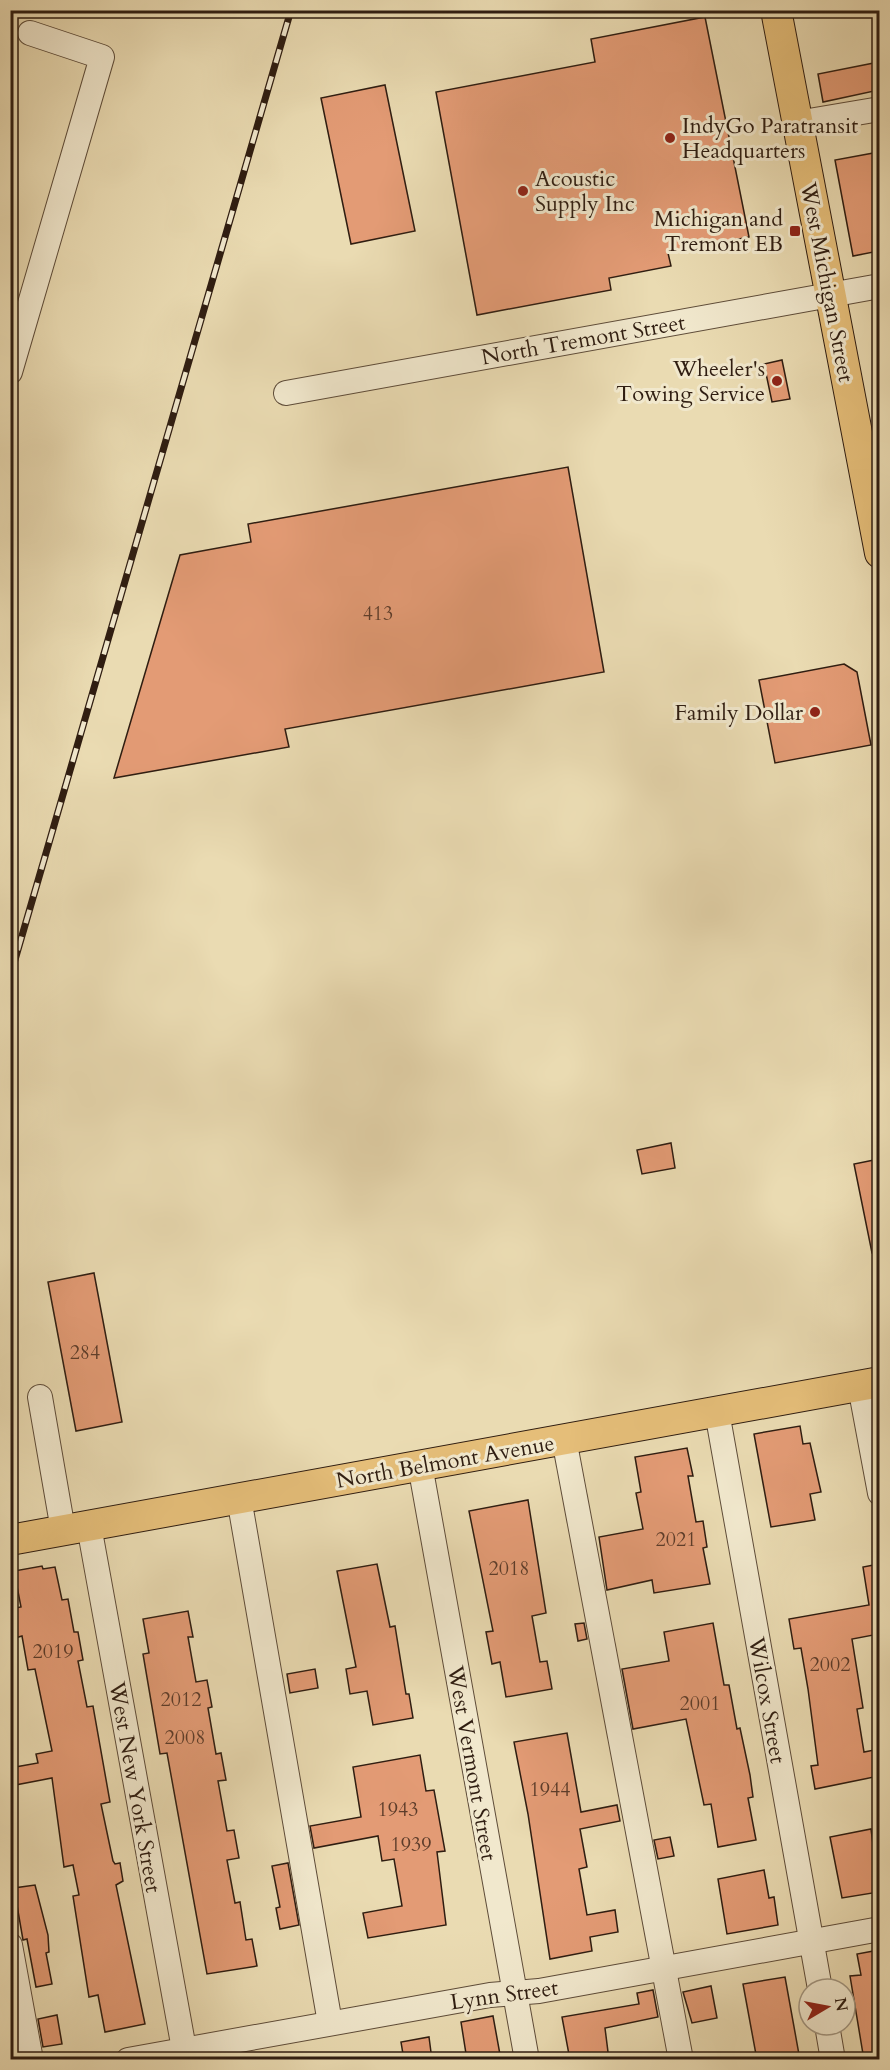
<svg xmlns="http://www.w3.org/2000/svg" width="890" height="2070" font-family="Cardo,serif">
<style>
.building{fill:#e39b75;stroke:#2f1d11;stroke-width:1.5}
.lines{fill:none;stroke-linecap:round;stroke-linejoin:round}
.minor-casing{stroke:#5e4c39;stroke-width:26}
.major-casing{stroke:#2f1d11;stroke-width:32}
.minor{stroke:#f1e8cd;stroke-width:24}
.major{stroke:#e5be79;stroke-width:30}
.rail-casing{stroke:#2f1d11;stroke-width:7}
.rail{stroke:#f1e8cd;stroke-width:4.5;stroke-dasharray:14;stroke-linecap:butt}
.poi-dot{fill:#8f2418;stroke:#f1e8cd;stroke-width:2}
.labels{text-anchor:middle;stroke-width:6;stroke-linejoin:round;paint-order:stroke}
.number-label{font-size:20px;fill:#5c3c2a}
.poi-label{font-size:22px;fill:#2f1d11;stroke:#f1e8cd;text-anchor:end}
.street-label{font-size:22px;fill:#2f1d11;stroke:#f1e8cd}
</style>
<rect width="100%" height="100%" fill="#eadbb2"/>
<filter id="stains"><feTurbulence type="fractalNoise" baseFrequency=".00333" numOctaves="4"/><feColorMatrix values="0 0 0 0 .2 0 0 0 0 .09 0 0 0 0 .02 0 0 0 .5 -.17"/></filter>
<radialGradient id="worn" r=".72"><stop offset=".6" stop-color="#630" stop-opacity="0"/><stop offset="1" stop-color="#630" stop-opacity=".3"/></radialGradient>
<g class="building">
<path d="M 705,17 L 749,237 L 668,253 L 671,266 L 609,278 L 611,290 L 477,315 L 436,92 L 595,62 L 591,39 Z"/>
<path d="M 879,62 L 879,90 L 823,102 L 818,74 Z"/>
<path d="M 385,85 L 415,231 L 351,244 L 321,98 Z"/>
<path d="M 879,152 L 879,251 L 853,256 L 835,160 Z"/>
<path d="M 782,360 L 790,399 L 772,402 L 764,364 Z"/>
<path d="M 568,467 L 604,672 L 285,729 L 289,747 L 114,778 L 180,555 L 251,542 L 248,524 Z"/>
<path d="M 844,664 L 857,672 L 871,745 L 775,763 L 759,680 Z"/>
<path d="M 671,1143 L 675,1168 L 642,1174 L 637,1150 Z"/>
<path d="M 879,1159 L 879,1252 L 872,1253 L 854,1164 Z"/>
<path d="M 94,1273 L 122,1422 L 76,1431 L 48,1282 Z"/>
<path d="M 800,1426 L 803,1444 L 810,1443 L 821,1492 L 810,1494 L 815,1520 L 771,1527 L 754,1434 Z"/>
<path d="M 687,1448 L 693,1476 L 688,1476 L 696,1522 L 703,1521 L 707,1547 L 703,1548 L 710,1584 L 654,1593 L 652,1580 L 607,1590 L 599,1537 L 643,1529 L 636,1493 L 641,1492 L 635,1457 Z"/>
<path d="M 528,1500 L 546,1613 L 532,1616 L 540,1662 L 547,1661 L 552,1689 L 506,1697 L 500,1662 L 492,1664 L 486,1632 L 493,1631 L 469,1511 Z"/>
<path d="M 377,1564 L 390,1627 L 395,1626 L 406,1694 L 409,1694 L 413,1718 L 373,1725 L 367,1691 L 350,1694 L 346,1669 L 356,1667 L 337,1571 Z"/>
<path d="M 879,1564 L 879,1634 L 852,1639 L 863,1708 L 857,1709 L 864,1752 L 874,1750 L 876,1756 L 879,1755 L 879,1776 L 815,1789 L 811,1766 L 818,1765 L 808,1689 L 801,1648 L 794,1649 L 789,1619 L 869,1605 L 863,1567 Z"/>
<path d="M 42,1566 L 43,1569 L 55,1567 L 62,1600 L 68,1599 L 74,1632 L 78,1632 L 83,1660 L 78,1661 L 87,1707 L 93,1706 L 110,1802 L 101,1804 L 113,1861 L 115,1864 L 120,1863 L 123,1881 L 116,1885 L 145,2024 L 105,2032 L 98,1995 L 89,1997 L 73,1896 L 79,1895 L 73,1865 L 64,1867 L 52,1778 L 10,1786 L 10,1768 L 38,1763 L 36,1754 L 52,1751 L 35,1669 L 28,1670 L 22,1636 L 15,1638 L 10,1614 L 10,1609 L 21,1607 L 14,1571 Z"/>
<path d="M 188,1611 L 193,1637 L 188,1637 L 196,1682 L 207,1680 L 212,1707 L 208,1708 L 216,1754 L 221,1753 L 226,1780 L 218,1781 L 227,1831 L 234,1830 L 239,1858 L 227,1860 L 235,1903 L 240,1902 L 246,1940 L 252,1939 L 257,1966 L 207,1974 L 167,1753 L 160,1754 L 143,1654 L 149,1653 L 143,1619 Z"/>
<path d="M 584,1623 L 587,1639 L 578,1641 L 575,1624 Z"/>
<path d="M 713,1623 L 724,1685 L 729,1685 L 737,1729 L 740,1728 L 750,1775 L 753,1797 L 748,1798 L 756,1840 L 718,1847 L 711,1804 L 704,1805 L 686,1719 L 633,1729 L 622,1669 L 669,1661 L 664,1632 Z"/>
<path d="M 315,1669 L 318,1688 L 290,1693 L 287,1674 Z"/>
<path d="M 567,1733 L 581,1812 L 617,1805 L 620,1821 L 580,1829 L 587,1867 L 579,1869 L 587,1915 L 615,1910 L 618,1932 L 590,1937 L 592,1951 L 550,1959 L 528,1814 L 514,1742 Z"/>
<path d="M 420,1755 L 426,1791 L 434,1790 L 445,1851 L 437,1852 L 446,1925 L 368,1938 L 363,1913 L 402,1906 L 394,1859 L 382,1861 L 378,1836 L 314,1848 L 310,1826 L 361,1817 L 353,1767 Z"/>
<path d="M 871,1829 L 879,1892 L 842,1898 L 830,1837 Z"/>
<path d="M 670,1837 L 674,1856 L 658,1859 L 654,1840 Z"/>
<path d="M 288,1863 L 299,1925 L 280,1929 L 276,1908 L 280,1907 L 272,1866 Z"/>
<path d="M 764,1870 L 769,1898 L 774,1897 L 778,1925 L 727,1934 L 718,1879 Z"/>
<path d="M 35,1885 L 48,1935 L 49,1952 L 46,1953 L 52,1984 L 36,1987 L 27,1939 L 23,1940 L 14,1888 Z"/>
<path d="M 879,1950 L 879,2060 L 864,2060 L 850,1976 L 861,1975 L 857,1954 Z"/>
<path d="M 785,1977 L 800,2060 L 757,2060 L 743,1984 Z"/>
<path d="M 711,1986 L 717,2018 L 692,2023 L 683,1992 Z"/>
<path d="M 653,1990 L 658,2017 L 605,2028 L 609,2060 L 570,2060 L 562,2017 L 639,2004 L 637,1993 Z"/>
<path d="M 57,2015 L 62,2044 L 43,2047 L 38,2019 Z"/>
<path d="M 493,2016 L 501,2060 L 467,2060 L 461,2022 Z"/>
<path d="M 429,2037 L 432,2060 L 404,2060 L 401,2042 Z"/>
</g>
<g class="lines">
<g class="minor-casing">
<g id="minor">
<path d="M 797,123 L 880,109"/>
<path d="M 10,372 L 102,57 L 30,33"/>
<path d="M 286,393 L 880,286"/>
<path d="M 860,1386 L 880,1493"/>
<path d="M 40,1397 L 63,1530"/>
<path d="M 717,1412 L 820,1989"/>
<path d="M 564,1439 L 681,2060"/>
<path d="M 420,1465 L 527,2060"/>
<path d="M 239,1498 L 330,2023"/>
<path d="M 89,1526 L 184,2049"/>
<path d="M 10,1945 L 31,2060"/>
<path d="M 827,2025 L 833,2060"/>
<path d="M 128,2060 L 490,1995 L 539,1991 L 880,1929"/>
</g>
</g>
<g class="major-casing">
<g id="major">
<path d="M 776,10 L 880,553"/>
<path d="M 10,1540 L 880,1382"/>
</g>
</g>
<use href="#minor" class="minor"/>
<use href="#major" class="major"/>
<g class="rail-casing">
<path id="rail" d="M 10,977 L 291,10"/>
</g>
<use href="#rail" class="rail"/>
</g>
<g class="poi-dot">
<circle cx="670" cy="138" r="6"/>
<circle cx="523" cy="191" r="6"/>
<rect x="789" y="225" width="12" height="12" rx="3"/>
<circle cx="777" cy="381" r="6"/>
<circle cx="815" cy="712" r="6"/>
</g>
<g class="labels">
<g class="number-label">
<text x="378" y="620">413</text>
<text x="85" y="1359">284</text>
<text x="676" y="1546">2021</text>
<text x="509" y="1575">2018</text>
<text x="53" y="1658">2019</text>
<text x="830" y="1671">2002</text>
<text x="181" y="1706">2012</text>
<text x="700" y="1710">2001</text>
<text x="185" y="1744">2008</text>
<text x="550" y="1796">1944</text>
<text x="398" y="1816">1943</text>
<text x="411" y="1851">1939</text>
</g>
<g class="poi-label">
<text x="682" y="133" text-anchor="start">IndyGo Paratransit<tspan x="682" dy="25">Headquarters</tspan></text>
<text x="535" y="186" text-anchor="start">Acoustic<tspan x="535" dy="25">Supply Inc</tspan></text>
<text x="783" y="226">Michigan and<tspan x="783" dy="25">Tremont EB</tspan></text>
<text x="765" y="376">Wheeler's<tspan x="765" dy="25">Towing Service</tspan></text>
<text x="803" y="720">Family Dollar</text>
</g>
<g class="street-label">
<text transform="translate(828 282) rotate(79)" y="8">West Michigan Street</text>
<text transform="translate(583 339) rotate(-10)" y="8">North Tremont Street</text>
<text transform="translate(445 1461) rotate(-10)" y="8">North Belmont Avenue</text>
<text transform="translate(768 1700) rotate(80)" y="8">Wilcox Street</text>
<text transform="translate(473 1763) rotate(80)" y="8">West Vermont Street</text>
<text transform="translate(136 1787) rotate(80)" y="8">West New York Street</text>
<text transform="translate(504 1994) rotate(-8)" y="8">Lynn Street</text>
</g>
</g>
<rect width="890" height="2070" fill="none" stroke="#eadbb2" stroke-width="36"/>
<rect x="12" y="12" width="866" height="2046" fill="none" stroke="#2f1d11" stroke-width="3"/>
<rect x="18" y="18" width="854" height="2034" fill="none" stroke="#2f1d11" stroke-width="1.5"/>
<g transform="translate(827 2007) rotate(80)"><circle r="28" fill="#f1e8cd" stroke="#a39782" stroke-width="1.5"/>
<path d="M0-4.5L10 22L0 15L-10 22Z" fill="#8f2418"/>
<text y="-9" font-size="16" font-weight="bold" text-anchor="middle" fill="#2f1d11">N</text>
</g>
<rect width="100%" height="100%" filter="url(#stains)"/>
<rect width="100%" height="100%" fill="url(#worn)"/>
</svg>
